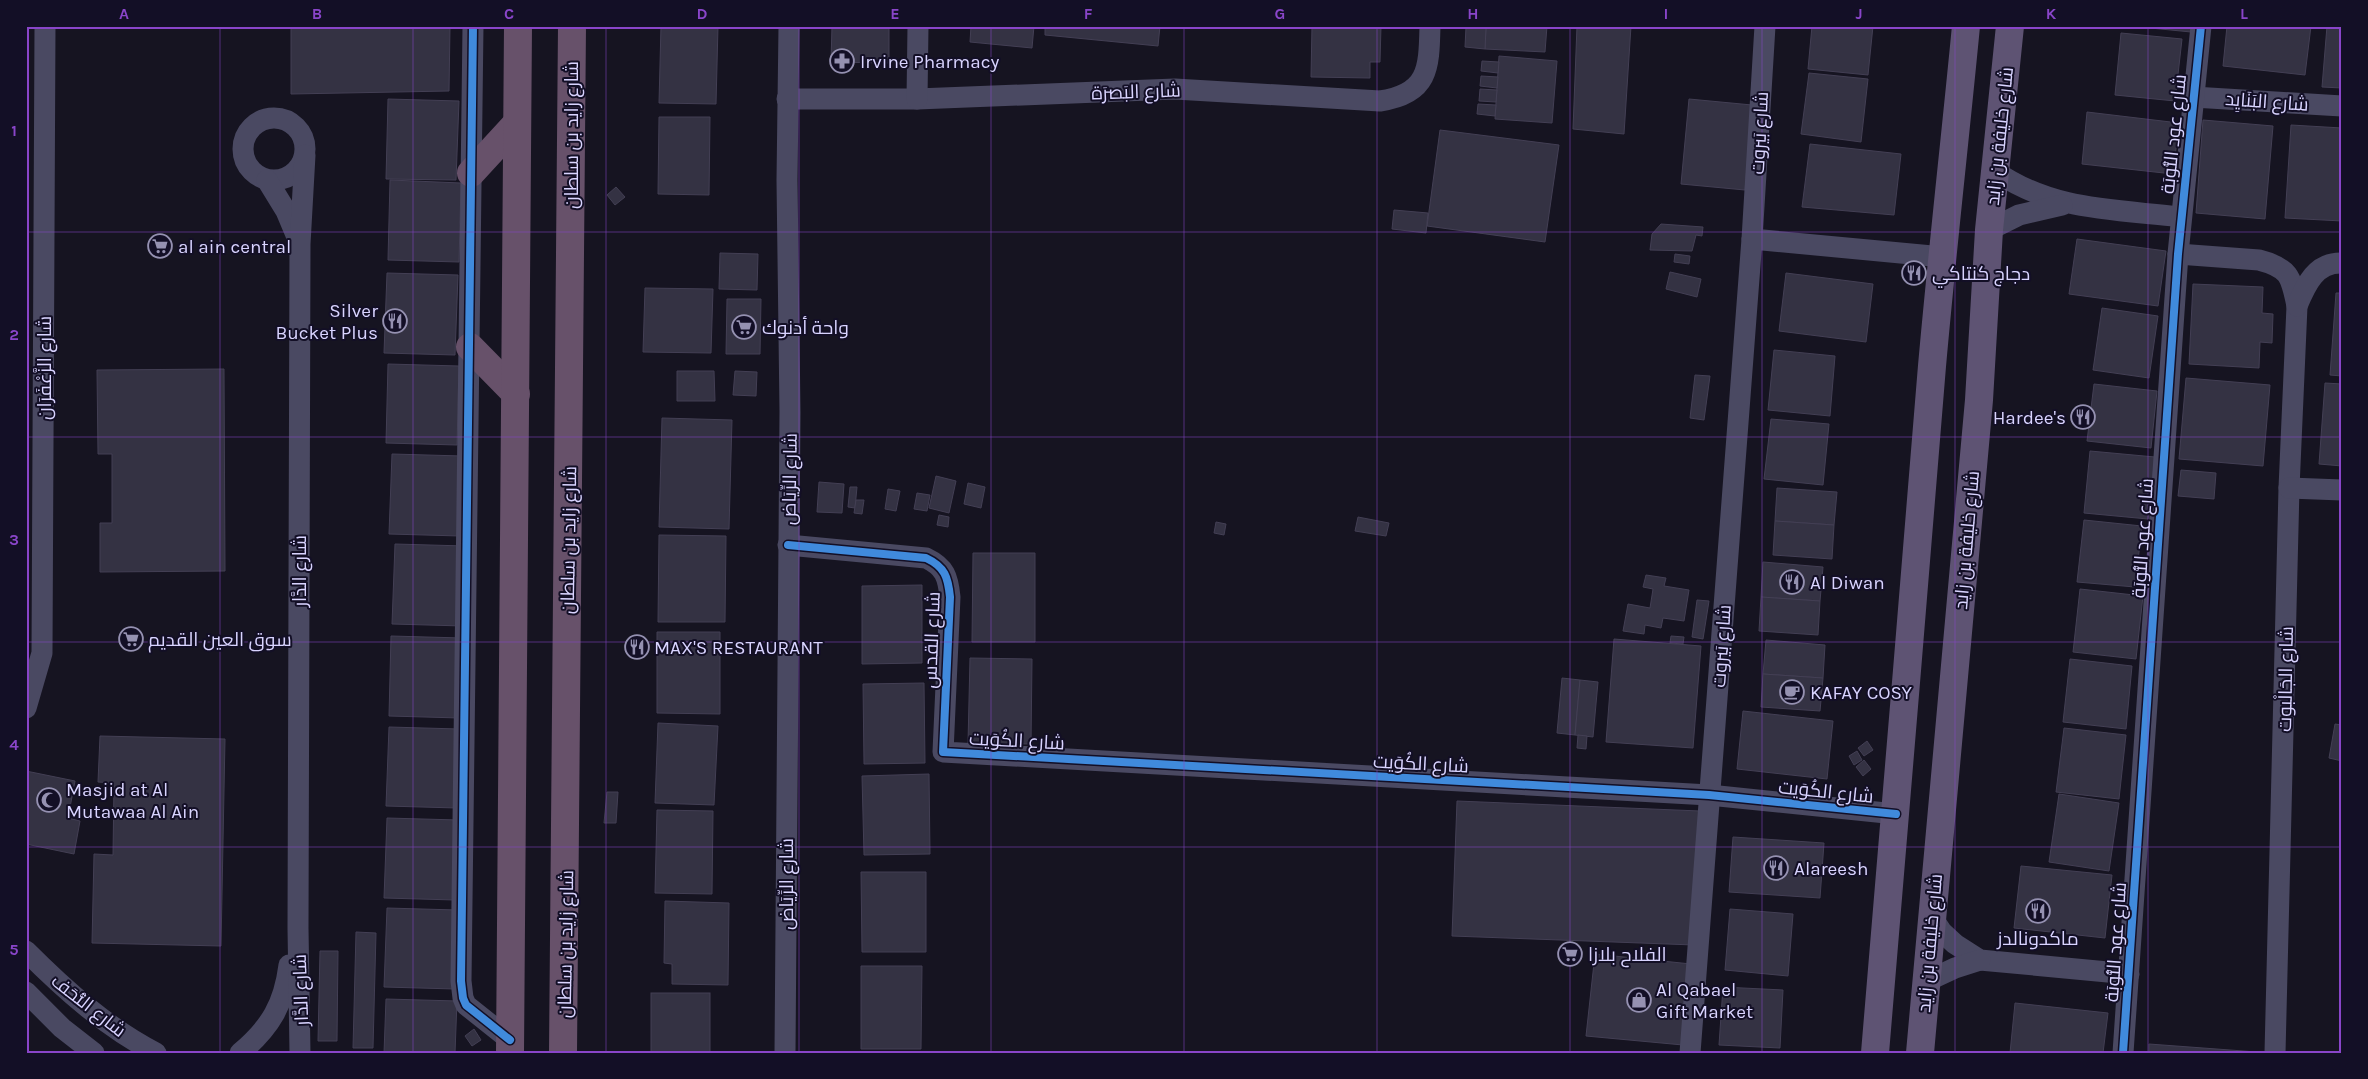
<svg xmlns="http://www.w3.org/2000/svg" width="2368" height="1079" font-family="Karla,Cairo,sans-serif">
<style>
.building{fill:#343243;stroke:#433f54}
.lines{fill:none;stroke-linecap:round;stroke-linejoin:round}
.minor{stroke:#4a4962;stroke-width:21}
.major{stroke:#5e5373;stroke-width:28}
.highway{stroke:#67516a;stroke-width:28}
.cycleway-casing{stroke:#130f26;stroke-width:11}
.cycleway{stroke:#408adc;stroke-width:8}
.grid{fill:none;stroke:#8945c9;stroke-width:1;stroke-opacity:0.55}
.labels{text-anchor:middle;stroke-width:4;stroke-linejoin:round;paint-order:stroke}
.poi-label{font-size:19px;fill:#d9d4ff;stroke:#130f26;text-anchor:start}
.street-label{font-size:19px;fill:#d9d4ff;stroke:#130f26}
.neatline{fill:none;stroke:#8945c9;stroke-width:2}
.grid-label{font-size:16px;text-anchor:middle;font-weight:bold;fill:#8945c9}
</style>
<rect width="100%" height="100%" fill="#161421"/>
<g class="building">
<path d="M 291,26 L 450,26 L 449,91 L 291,94 Z"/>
<path d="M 661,26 L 718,26 L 716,104 L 659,103 Z"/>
<path d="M 832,26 L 889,26 L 889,63 L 831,62 Z"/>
<path d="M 971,26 L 1034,26 L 1032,48 L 970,42 Z"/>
<path d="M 1045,26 L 1160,26 L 1158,46 L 1045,35 Z"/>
<path d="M 1312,26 L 1381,26 L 1380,62 L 1370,62 L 1370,78 L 1311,77 Z"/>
<path d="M 1486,26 L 1547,26 L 1545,52 L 1485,49 Z"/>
<path d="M 1577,26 L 1631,26 L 1624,134 L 1573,129 Z"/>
<path d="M 1812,26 L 1873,26 L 1868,75 L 1808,69 Z"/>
<path d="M 2130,26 L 2192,26 L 2191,32 Z"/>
<path d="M 2227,26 L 2311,26 L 2305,75 L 2223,66 Z"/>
<path d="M 2327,26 L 2342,26 L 2342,88 L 2322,87 Z"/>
<path d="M 1466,27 L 1486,28 L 1485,49 L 1465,47 Z"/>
<path d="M 2121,33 L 2182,39 L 2175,101 L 2115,95 Z"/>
<path d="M 1499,56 L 1557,61 L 1552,123 L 1495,119 Z"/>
<path d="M 1482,61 L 1499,62 L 1498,73 L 1481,71 Z"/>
<path d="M 1809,73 L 1868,79 L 1861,142 L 1801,134 Z"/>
<path d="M 1481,76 L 1498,77 L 1497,88 L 1480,86 Z"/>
<path d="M 1480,89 L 1497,90 L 1496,102 L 1479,101 Z"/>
<path d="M 388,99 L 459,101 L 456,180 L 386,179 Z"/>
<path d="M 1689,99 L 1752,105 L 1745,190 L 1681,184 Z"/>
<path d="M 1478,104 L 1496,105 L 1495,116 L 1477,114 Z"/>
<path d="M 2087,112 L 2179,123 L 2173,174 L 2082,164 Z"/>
<path d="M 659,117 L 710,117 L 709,195 L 658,194 Z"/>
<path d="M 2203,120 L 2273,126 L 2265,219 L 2196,213 Z"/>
<path d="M 2291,125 L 2342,128 L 2342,221 L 2285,218 Z"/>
<path d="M 1440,130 L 1559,145 L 1545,242 L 1427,226 Z"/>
<path d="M 1810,144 L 1901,154 L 1894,215 L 1802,207 Z"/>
<path d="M 390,180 L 461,183 L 459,262 L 388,260 Z"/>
<path d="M 616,187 L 625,197 L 615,205 L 607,195 Z"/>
<path d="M 1394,210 L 1428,213 L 1426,233 L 1392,229 Z"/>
<path d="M 1661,224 L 1703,227 L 1702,236 L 1696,235 L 1692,251 L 1650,250 L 1652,234 Z"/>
<path d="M 2077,239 L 2166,251 L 2158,306 L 2069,294 Z"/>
<path d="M 720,253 L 758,254 L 757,290 L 719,289 Z"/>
<path d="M 1675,254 L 1690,256 L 1689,264 L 1674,262 Z"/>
<path d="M 1670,272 L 1701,279 L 1697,297 L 1666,289 Z"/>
<path d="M 387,273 L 458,275 L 455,355 L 384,353 Z"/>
<path d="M 1786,273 L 1873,284 L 1866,342 L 1779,331 Z"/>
<path d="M 2193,284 L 2263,287 L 2262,313 L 2273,314 L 2272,343 L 2260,342 L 2259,368 L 2189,364 Z"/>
<path d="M 645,288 L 713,289 L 711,353 L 643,352 Z"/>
<path d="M 2336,293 L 2342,293 L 2342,376 L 2330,375 Z"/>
<path d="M 727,299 L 761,299 L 760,354 L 726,354 Z"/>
<path d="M 2102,308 L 2158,316 L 2149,378 L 2093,370 Z"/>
<path d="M 1774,350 L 1835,356 L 1830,416 L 1768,410 Z"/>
<path d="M 388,364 L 459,366 L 457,445 L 386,443 Z"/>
<path d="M 224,369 L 225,571 L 100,572 L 100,523 L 112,523 L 112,454 L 98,454 L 97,370 Z"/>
<path d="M 677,371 L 714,371 L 715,401 L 677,401 Z"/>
<path d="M 735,371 L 757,372 L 756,396 L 733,395 Z"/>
<path d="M 1695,375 L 1710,376 L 1704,420 L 1690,418 Z"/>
<path d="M 2186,378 L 2270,385 L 2263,466 L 2179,459 Z"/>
<path d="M 2325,383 L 2342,384 L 2342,466 L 2319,464 Z"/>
<path d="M 2094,384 L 2157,391 L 2151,448 L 2087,441 Z"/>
<path d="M 662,418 L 732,420 L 729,529 L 659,527 Z"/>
<path d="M 1771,419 L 1829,424 L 1823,485 L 1764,479 Z"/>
<path d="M 2090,451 L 2155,457 L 2148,519 L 2084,513 Z"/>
<path d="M 392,454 L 462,456 L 460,536 L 389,534 Z"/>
<path d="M 2181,470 L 2216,473 L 2214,499 L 2178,496 Z"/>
<path d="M 936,476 L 956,481 L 949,513 L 929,508 Z"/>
<path d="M 819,482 L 844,484 L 842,513 L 817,512 Z"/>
<path d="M 968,483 L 985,487 L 981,508 L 964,504 Z"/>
<path d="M 850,487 L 857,487 L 855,508 L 848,507 Z"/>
<path d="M 1777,488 L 1837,492 L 1834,525 L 1775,521 Z"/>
<path d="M 888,489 L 900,491 L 896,511 L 885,509 Z"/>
<path d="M 917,493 L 930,495 L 927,511 L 914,509 Z"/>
<path d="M 856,500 L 864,500 L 862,514 L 854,513 Z"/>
<path d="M 939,515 L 949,517 L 948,527 L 937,525 Z"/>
<path d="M 1358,517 L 1389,523 L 1386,536 L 1355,531 Z"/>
<path d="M 2084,520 L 2142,526 L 2135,587 L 2077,582 Z"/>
<path d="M 1775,521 L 1834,525 L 1832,559 L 1773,555 Z"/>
<path d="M 1216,522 L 1226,524 L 1224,535 L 1214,533 Z"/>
<path d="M 659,535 L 726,536 L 725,622 L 658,622 Z"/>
<path d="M 395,544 L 465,546 L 463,626 L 392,624 Z"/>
<path d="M 973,553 L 1035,553 L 1035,642 L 972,642 Z"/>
<path d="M 1763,562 L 1823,567 L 1820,601 L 1761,597 Z"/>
<path d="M 1646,575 L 1666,578 L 1664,586 L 1689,590 L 1684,621 L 1663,618 L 1661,628 L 1645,625 L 1644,634 L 1623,631 L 1628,604 L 1650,608 L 1653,589 L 1643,587 Z"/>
<path d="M 922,585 L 922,663 L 862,664 L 862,586 Z"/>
<path d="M 2080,589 L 2143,596 L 2136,659 L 2073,652 Z"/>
<path d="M 1761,597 L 1820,601 L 1818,635 L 1759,631 Z"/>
<path d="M 1697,600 L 1709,601 L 1703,639 L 1692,637 Z"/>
<path d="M 657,632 L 720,632 L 720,714 L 657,713 Z"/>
<path d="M 391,636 L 462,638 L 460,718 L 389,716 Z"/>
<path d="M 1671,636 L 1684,637 L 1683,644 L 1670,643 Z"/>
<path d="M 1614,639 L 1701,646 L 1693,748 L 1606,742 Z"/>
<path d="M 1766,640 L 1825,645 L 1823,678 L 1763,674 Z"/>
<path d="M 970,658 L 1032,659 L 1031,744 L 968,743 Z"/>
<path d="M 2070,659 L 2132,666 L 2126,729 L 2063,722 Z"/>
<path d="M 1763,674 L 1823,678 L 1820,711 L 1761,707 Z"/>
<path d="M 1562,678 L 1580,680 L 1575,735 L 1557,733 Z"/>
<path d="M 1580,680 L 1598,682 L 1593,737 L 1575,735 Z"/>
<path d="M 924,683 L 925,763 L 864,764 L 863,684 Z"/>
<path d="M 1743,711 L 1833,721 L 1827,779 L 1737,769 Z"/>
<path d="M 658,723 L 718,726 L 714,805 L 655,803 Z"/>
<path d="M 2335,724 L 2342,725 L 2342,761 L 2329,758 Z"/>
<path d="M 389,727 L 459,729 L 457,808 L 386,806 Z"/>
<path d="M 2064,728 L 2126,735 L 2119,799 L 2056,792 Z"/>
<path d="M 1578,735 L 1587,736 L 1586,749 L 1577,748 Z"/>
<path d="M 100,736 L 225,739 L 221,946 L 92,943 L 94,854 L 113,855 L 114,783 L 98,782 Z"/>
<path d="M 1867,741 L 1873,750 L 1864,756 L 1858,748 Z"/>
<path d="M 1857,751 L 1862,760 L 1854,765 L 1849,756 Z"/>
<path d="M 1864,760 L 1871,769 L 1863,776 L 1856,767 Z"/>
<path d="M 26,771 L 75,781 L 68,818 L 80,821 L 74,854 L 26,844 Z"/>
<path d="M 929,774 L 930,854 L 864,855 L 862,776 Z"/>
<path d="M 607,792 L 618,792 L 616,823 L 604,823 Z"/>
<path d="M 2059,794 L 2119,803 L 2109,871 L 2049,862 Z"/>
<path d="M 1457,801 L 1700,811 L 1694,945 L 1452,936 Z"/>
<path d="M 657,810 L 713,811 L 712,894 L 655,893 Z"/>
<path d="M 387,818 L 458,820 L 455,900 L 384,898 Z"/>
<path d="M 1733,837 L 1824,843 L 1820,898 L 1729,892 Z"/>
<path d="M 2021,866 L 2112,875 L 2105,938 L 2014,928 Z"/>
<path d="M 861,872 L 926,872 L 926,952 L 862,952 Z"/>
<path d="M 665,901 L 729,903 L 728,985 L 672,984 L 672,964 L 664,963 Z"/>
<path d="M 387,908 L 457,910 L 455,989 L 384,987 Z"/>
<path d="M 1730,909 L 1793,914 L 1788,976 L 1725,970 Z"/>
<path d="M 356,932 L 376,933 L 373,1048 L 353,1048 Z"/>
<path d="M 320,951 L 338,951 L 337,1041 L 318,1041 Z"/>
<path d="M 1595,954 L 1691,964 L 1683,1045 L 1586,1036 Z"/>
<path d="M 861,966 L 922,966 L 921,1049 L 861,1049 Z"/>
<path d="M 1723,987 L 1783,990 L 1780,1048 L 1719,1045 Z"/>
<rect x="651" y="993" width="59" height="60"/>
<path d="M 386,999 L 457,1001 L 455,1053 L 384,1053 Z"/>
<path d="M 2015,1003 L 2108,1013 L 2103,1053 L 2010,1053 Z"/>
<path d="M 474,1029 L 481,1040 L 472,1046 L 465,1036 Z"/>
<path d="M 2149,1044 L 2257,1052 L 2257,1053 L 2149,1053 Z"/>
</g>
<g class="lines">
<g class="minor">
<path d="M 473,26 L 461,981 L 463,998 L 466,1005 L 510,1040"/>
<path d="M 2193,97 L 2342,106"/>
<path d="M 787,99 L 917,99 L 1175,89 L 1380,101 C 1429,94 1429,68 1430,26"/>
<path d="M 917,99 L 918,26"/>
<circle cx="274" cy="149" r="31"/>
<path d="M 1995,171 C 2052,211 2113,209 2181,217"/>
<path d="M 267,180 L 286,211 L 299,242"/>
<path d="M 1989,230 L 2019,215 L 2062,205"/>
<path d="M 1752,239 L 1943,257"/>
<path d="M 2178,254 L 2259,260 C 2290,268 2291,277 2297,306 L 2289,488 L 2275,1053"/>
<path d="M 2297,306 C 2306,284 2316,262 2342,263"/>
<path d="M 2289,488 L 2342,490"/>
<path d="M 788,545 L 926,558 C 945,567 948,577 950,597 L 943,752 L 1709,795 L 1896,814"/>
<path d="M 26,708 L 42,653 L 45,26"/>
<path d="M 1932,917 L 1942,932 L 1955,944 L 1980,960 L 2129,974"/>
<path d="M 26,951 C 64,989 107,1028 156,1053"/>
<path d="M 1925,982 L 1955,968 L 1980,960"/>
<path d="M 26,992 L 62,1028 L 94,1053"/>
<path d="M 240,1053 C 271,1027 284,1004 289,965"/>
<path d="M 300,1053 L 298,928 L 300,244 L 305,155"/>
<path d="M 785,1053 L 790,412 L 787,180 L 789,26"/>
<path d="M 1690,1053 L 1752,239 L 1765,26"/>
<path d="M 2123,1053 L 2178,254 L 2201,26"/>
</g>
<g class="major">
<path d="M 1875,1053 C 1896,824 1912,595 1932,366 C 1942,253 1955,140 1966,26"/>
<path d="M 1920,1053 L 1979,400 L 1989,230 L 2010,26"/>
</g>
<g class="highway">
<path d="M 471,173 L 517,123"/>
<path d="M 470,347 L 516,394"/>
<path d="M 510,1053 L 518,26"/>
<path d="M 563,1053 L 572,26"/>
</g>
<g class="cycleway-casing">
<g id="cycleway">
<path d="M 473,26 L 461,981 L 463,998 L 466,1005 L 510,1040"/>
<path d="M 788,545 L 926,558 C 945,567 948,577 950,597 L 943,752 L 1709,795 L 1896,814"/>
<path d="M 2123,1053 L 2178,254 L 2201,26"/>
</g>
</g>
<use href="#cycleway" class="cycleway"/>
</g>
<path class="grid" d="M 220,26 L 220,1053M 413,26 L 413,1053M 606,26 L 606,1053M 799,26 L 799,1053M 991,26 L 991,1053M 1184,26 L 1184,1053M 1377,26 L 1377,1053M 1570,26 L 1570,1053M 1762,26 L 1762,1053M 1955,26 L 1955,1053M 2148,26 L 2148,1053M 26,232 L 2342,232M 26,437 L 2342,437M 26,642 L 2342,642M 26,847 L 2342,847"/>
<defs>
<g id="pharmacy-ring" transform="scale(1.25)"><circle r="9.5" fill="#130f26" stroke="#9591b1" stroke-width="1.5"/><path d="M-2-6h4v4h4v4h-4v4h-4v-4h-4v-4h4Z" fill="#9591b1"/></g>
<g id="supermarket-ring" transform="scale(1.25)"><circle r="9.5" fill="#130f26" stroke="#9591b1" stroke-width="1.5"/><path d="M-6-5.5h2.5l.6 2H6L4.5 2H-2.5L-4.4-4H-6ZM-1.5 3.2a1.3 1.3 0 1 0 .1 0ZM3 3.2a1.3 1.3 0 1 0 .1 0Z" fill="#9591b1"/></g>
<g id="restaurant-ring" transform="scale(1.25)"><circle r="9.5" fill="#130f26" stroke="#9591b1" stroke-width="1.5"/><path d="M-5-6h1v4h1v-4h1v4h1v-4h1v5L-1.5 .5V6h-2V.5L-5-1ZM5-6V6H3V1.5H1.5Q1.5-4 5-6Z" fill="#9591b1"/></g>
<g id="cafe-ring" transform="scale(1.25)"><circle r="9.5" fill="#130f26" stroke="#9591b1" stroke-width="1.5"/><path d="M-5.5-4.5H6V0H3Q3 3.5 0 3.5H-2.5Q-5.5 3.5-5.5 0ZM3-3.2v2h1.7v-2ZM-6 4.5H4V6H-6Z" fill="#9591b1"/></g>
<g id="mosque-ring" transform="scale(1.25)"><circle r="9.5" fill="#130f26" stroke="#9591b1" stroke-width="1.5"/><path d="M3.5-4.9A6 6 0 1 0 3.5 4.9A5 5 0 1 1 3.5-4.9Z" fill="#9591b1"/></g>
<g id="shop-ring" transform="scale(1.25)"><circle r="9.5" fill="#130f26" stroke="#9591b1" stroke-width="1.5"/><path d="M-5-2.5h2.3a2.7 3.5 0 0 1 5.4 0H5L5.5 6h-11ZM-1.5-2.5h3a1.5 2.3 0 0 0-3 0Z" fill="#9591b1"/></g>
</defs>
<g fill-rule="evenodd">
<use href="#pharmacy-ring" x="842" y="61"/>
<use href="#supermarket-ring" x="160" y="246"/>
<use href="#restaurant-ring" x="1914" y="273"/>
<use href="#restaurant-ring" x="395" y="321"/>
<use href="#supermarket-ring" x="744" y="327"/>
<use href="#restaurant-ring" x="2083" y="417"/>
<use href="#restaurant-ring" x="1792" y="582"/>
<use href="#supermarket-ring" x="131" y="639"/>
<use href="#restaurant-ring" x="637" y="647"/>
<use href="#cafe-ring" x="1792" y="692"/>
<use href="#mosque-ring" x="49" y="800"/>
<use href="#restaurant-ring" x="1776" y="868"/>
<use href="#restaurant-ring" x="2038" y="911"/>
<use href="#supermarket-ring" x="1570" y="954"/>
<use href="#shop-ring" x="1639" y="1000"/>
</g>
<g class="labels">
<g class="poi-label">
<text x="860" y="68">Irvine Pharmacy</text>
<text x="178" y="253">al ain central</text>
<text x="1932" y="280">دجاج كنتاكي</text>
<text x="378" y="317" text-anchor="end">Silver<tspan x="378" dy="22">Bucket Plus</tspan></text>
<text x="762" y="334">واحة أدنوك</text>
<text x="2066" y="424" text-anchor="end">Hardee's</text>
<text x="1810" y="589">Al Diwan</text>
<text x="148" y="646">سوق العين القديم</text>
<text x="654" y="654">MAX'S RESTAURANT</text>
<text x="1810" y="699">KAFAY COSY</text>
<text x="66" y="796">Masjid at Al<tspan x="66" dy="22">Mutawaa Al Ain</tspan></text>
<text x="1794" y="875">Alareesh</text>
<text x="2038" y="945" text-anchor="middle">ماكدونالدز</text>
<text x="1588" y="961">الفلاح بلازا</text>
<text x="1656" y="996">Al Qabael<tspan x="1656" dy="22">Gift Market</tspan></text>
</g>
<g class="street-label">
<text transform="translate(1136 91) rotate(-2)" y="7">شارع البَصرَة</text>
<text transform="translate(2267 101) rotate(4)" y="7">شارع البَنَايِد</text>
<text transform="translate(1759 133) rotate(-87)" y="7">شارع بَيروت</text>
<text transform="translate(2173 134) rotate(-84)" y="7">شارع عود التُّوبَة</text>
<text transform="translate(571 135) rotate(-90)" y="7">شارع زايد بن سلطان</text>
<text transform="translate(1999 136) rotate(-84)" y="7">شارع خليفة بن زايد</text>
<text transform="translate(44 368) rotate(-90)" y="7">شارع الزَّعْفَرَان</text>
<text transform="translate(789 479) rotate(-89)" y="7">شارع الرِّيَاض</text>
<text transform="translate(2142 538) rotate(-86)" y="7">شارع عود التُّوبَة</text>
<text transform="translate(568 540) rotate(-89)" y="7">شارع زايد بن سلطان</text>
<text transform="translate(1966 540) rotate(-85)" y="7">شارع خليفة بن زايد</text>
<text transform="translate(299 571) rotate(-90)" y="7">شارع الدَّار</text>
<text transform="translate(931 640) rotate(-88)" y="7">شارع القدس</text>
<text transform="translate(1721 646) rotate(-86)" y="7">شارع بَيروت</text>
<text transform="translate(2285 679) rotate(-89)" y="7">شارع الجَالْبوت</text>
<text transform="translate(1017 740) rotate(3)" y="7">شارع الكُوَيت</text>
<text transform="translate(1421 763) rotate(3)" y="7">شارع الكُوَيت</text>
<text transform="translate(1826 791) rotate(6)" y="7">شارع الكُوَيت</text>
<text transform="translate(786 884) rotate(-90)" y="7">شارع الرِّيَاض</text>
<text transform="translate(2115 942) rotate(-86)" y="7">شارع عود التُّوبَة</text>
<text transform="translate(1929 943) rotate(-85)" y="7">شارع خليفة بن زايد</text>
<text transform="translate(565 944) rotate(-89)" y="7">شارع زايد بن سلطان</text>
<text transform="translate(300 990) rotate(-92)" y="7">شارع الدَّار</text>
<text transform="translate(89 1005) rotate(38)" y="7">شارع التُّحَف</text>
</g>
</g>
<rect width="2368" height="1079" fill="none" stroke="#130f26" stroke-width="55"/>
<rect x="28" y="28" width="2312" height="1024" class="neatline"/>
<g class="grid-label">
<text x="124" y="19">A</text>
<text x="317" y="19">B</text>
<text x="509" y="19">C</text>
<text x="702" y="19">D</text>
<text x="895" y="19">E</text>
<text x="1088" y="19">F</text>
<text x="1280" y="19">G</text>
<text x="1473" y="19">H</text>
<text x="1666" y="19">I</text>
<text x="1859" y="19">J</text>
<text x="2051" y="19">K</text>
<text x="2244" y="19">L</text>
<text x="14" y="136">1</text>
<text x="14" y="340">2</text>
<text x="14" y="545">3</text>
<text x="14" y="750">4</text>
<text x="14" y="955">5</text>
</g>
</svg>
